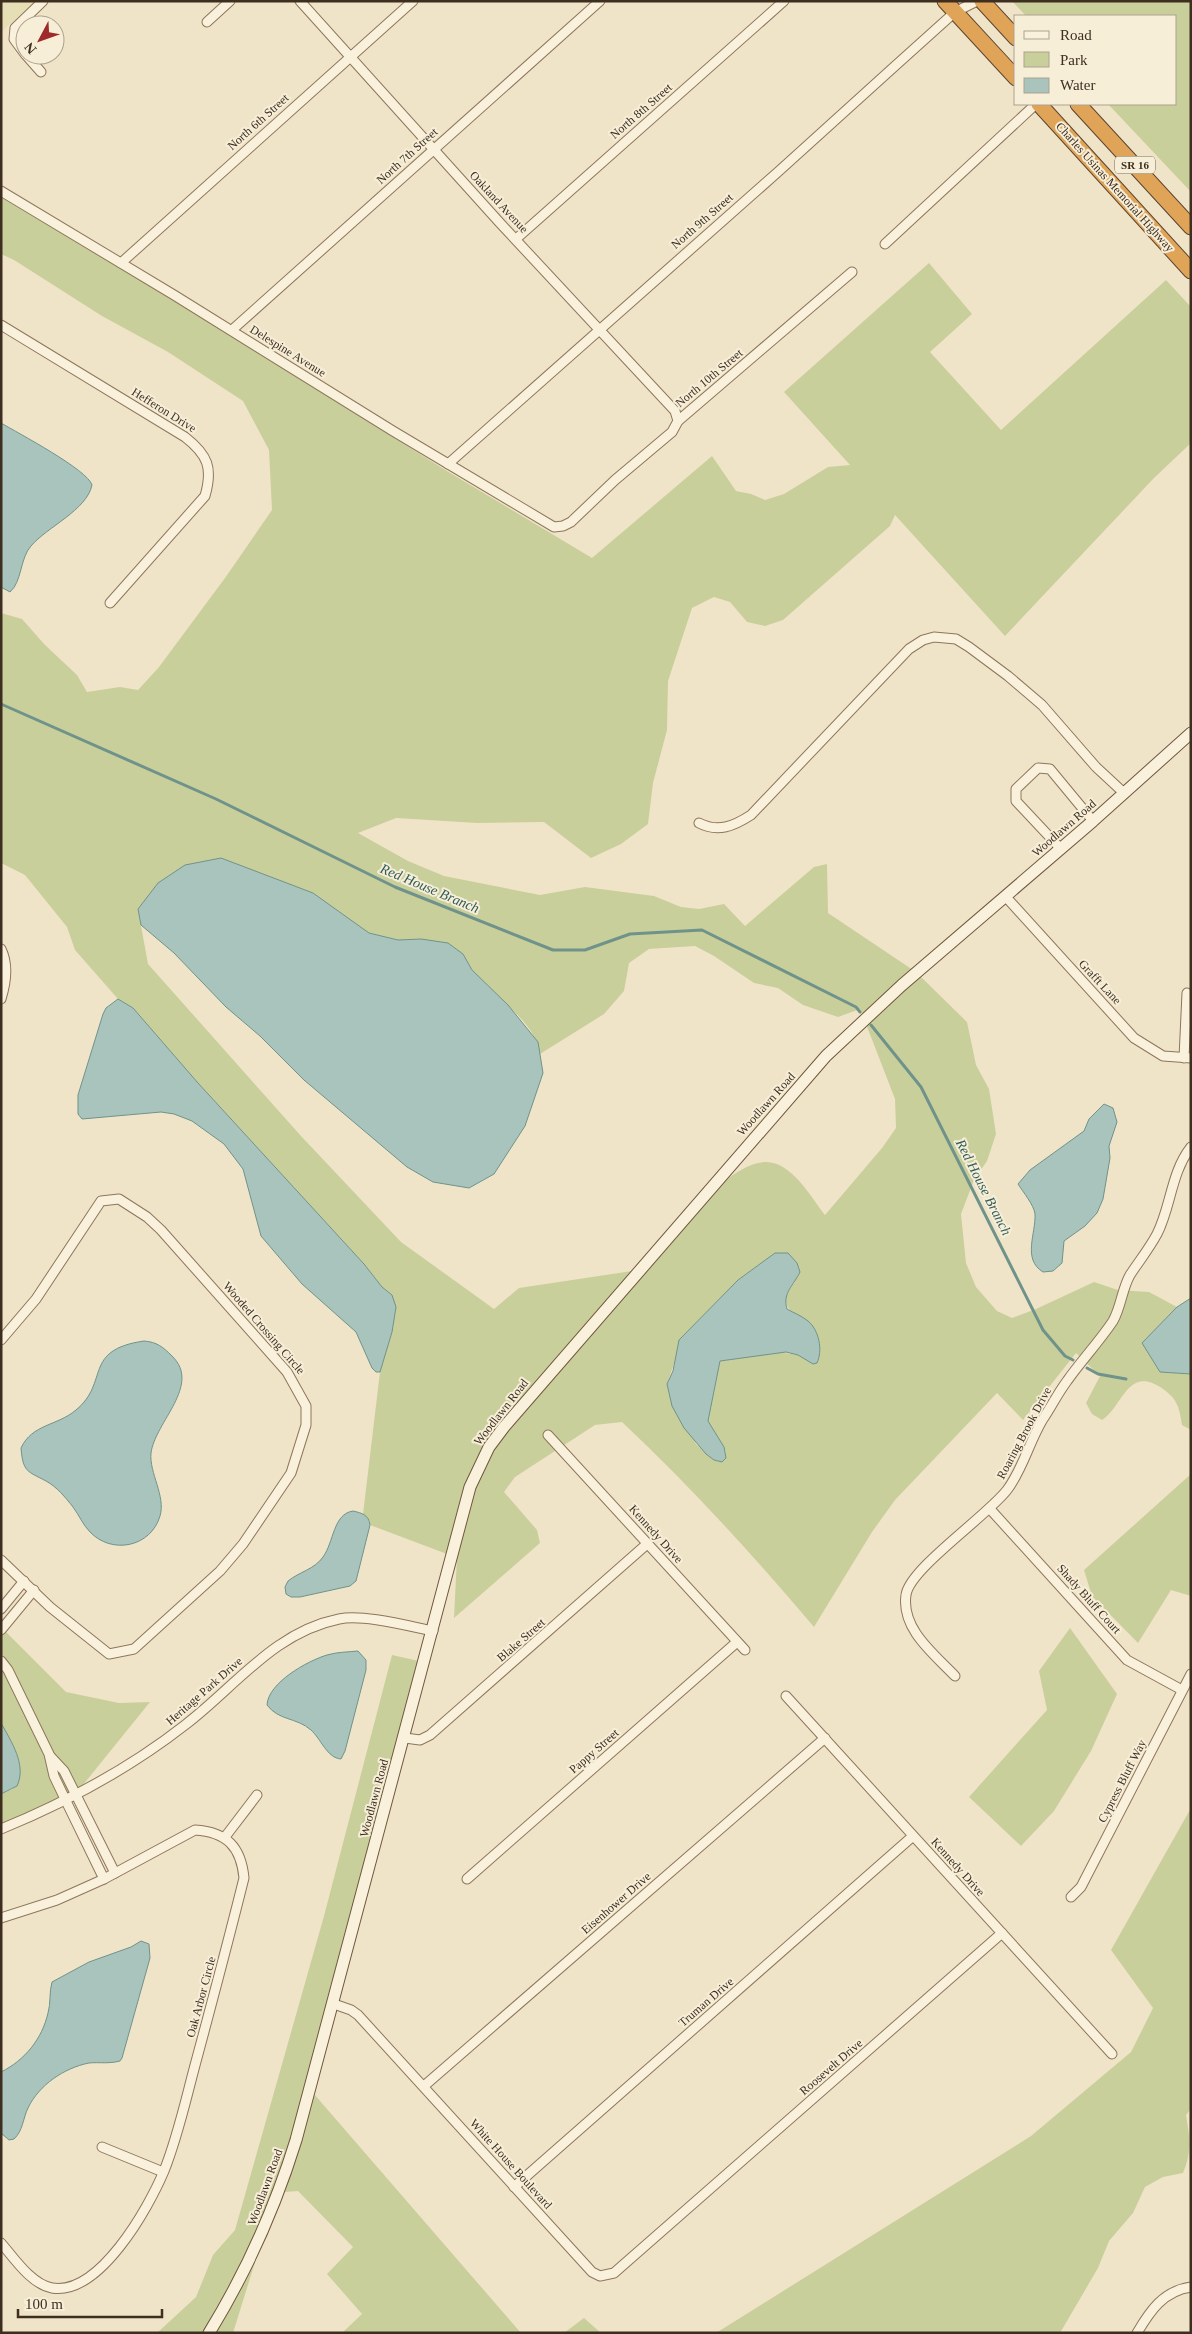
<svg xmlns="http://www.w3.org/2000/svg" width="1192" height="2334" font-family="'Times New Roman',serif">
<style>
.farmland{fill:#e6deb5}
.green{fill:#c9cf9b;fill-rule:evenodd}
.water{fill:#a9c4bc;stroke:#6f938a}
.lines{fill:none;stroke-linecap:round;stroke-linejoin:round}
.stream{stroke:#6f938a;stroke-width:3}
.street-casing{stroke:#8d765c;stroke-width:11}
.secondary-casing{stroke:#6f573f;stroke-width:13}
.highway-casing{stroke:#5b4430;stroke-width:17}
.street{stroke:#faf1dc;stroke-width:9}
.secondary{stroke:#faf1dc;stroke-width:11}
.highway{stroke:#e0a458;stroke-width:15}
.labels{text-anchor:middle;stroke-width:4;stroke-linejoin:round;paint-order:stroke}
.shield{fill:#f7eed8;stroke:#756857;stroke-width:1}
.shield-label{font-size:11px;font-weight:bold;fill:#3d2e20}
.street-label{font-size:12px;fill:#3d2e20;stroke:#f7eed8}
.water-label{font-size:14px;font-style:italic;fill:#2f5d5a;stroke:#f7eed8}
</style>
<rect width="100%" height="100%" fill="#f0e4c8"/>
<path class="farmland" d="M 1,1 L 36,1 L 1,32 Z"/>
<g class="green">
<path d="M 1012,1 L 1191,1 L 1191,192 L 1108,104 L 1176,104 L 1176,16 L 1026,16 Z"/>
<path d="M 1,197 L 171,299 L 447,471 L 592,558 L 712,456 L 736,491 L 751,494 L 765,500 L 784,494 L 828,467 L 850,465 L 784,392 L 929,263 L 972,314 L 930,352 L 1001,430 L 1166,280 L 1191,307 L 1191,443 L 1154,478 L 1005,636 L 895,515 L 890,526 L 783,620 L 765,626 L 747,622 L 730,602 L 714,597 L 692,608 L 668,681 L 667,730 L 653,783 L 648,824 L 621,844 L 591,858 L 544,822 L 477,823 L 396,818 L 358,833 L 408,861 L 444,876 L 540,895 L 585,887 L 654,896 L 681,907 L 699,909 L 724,904 L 745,926 L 814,867 L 827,864 L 828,913 L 913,970 L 862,1014 L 860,1009 L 838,1017 L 803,1005 L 778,988 L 754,983 L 714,956 L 695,946 L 649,949 L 629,963 L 624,991 L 604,1014 L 540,1054 C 534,1018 493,998 472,971 C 469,965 466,959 463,954 L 421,939 L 398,940 L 369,933 L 345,917 L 158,883 L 138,909 L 148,964 L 301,1136 L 401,1242 L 494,1309 L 519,1288 L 632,1271 L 485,1444 L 465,1487 L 447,1554 L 370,1525 L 370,1521 L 363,1514 L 380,1372 L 392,1332 L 392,1295 L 382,1287 L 364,1264 L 198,1083 L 133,1008 L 118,999 L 75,950 L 67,927 L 25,875 L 1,863 L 1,613 L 22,619 L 45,645 L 77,675 L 87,692 L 120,687 L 138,690 L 159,667 L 225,578 L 272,510 L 269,450 L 243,401 L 168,352 L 102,316 L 14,260 L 1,254 Z"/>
<path d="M 920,976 L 967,1022 L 976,1065 L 989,1089 L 996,1134 L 987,1161 L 974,1180 L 961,1214 L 966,1263 L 976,1287 L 997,1311 L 1012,1318 L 1036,1309 L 1094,1282 L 1118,1290 L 1149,1292 L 1177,1307 L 1143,1343 L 1160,1372 L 1191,1374 L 1191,1430 L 1182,1425 C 1179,1406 1177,1398 1160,1387 C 1127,1366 1122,1408 1102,1420 L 1092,1414 L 1086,1403 L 1100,1376 L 1076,1353 L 1023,1420 L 997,1393 L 895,1500 L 872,1532 L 814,1627 C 753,1555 691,1487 622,1422 L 595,1425 L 515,1477 L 504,1492 L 537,1530 L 540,1543 L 454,1618 L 457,1557 L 475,1488 L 493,1449 L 722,1182 C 735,1174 749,1163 765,1162 C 791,1161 811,1197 825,1215 L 882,1148 L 896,1128 L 895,1099 L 866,1024 ZM 775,1253 L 795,1282 C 772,1307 797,1315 816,1331 L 820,1351 L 798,1355 L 779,1352 L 720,1361 L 708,1421 L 726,1453 L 714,1460 L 696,1444 L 667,1384 L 684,1335 L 738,1280 Z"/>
<path d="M 1191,1474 L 1191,1596 L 1171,1590 L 1138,1643 L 1092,1596 L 1084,1570 Z"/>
<path d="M 1,1627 L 66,1692 L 119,1703 L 150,1702 L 74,1796 L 1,1826 L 1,1794 L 13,1789 L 13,1747 L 1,1723 Z"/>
<path d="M 1070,1628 L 1117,1694 L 1091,1751 L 1054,1811 L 1021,1846 L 969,1797 L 1047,1710 L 1039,1671 Z"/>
<path d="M 392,1655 L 419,1661 L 291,2139 C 269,2209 241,2270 203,2333 L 157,2333 L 196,2297 L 213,2255 L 235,2230 L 324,1916 Z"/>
<path d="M 1191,1808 L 1191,2109 L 1186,2115 C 1190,2139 1192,2151 1183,2173 L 1163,2177 L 1145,2187 L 1133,2213 L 1109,2241 L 1098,2268 L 1060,2333 L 716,2333 L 1031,2136 L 1131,2052 L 1153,2008 L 1111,1950 Z"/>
<path d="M 314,2094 L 521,2333 L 342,2333 L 362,2314 L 327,2274 L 353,2247 L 298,2191 L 285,2192 Z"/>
<path d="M 256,2259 L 233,2333 L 215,2333 Z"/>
<path d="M 584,2318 L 601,2333 L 564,2333 Z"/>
</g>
<g class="water">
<path d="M 1,423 C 18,433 88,470 92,485 C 87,510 47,527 31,546 C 20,558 22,582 10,592 L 1,587 Z"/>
<path d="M 221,858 L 313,893 L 369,933 L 398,940 L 421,939 L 448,943 L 463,954 L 472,970 L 508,1005 L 538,1042 L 543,1073 L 525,1126 L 494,1174 L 469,1188 L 433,1182 L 407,1167 L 304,1080 L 260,1036 L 226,1007 L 174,953 L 141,925 L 138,909 L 158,883 L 185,865 Z"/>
<path d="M 118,999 L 133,1008 L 198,1083 L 364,1264 L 382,1287 L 392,1295 L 396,1307 L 392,1332 L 380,1372 L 376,1372 L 372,1368 L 356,1332 L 302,1284 L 261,1236 L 243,1169 L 224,1144 L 192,1121 L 174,1114 L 161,1112 L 82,1119 L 78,1114 L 78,1095 L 103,1014 L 106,1008 Z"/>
<path d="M 1104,1104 L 1113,1108 L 1117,1122 L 1109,1146 L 1110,1158 L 1103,1199 L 1097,1213 L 1085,1226 L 1064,1241 L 1062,1263 L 1053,1271 L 1043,1272 C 1022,1259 1036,1234 1035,1214 C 1034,1205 1023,1192 1018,1184 L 1030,1170 L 1084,1131 L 1089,1119 Z"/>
<path d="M 775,1253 L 788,1253 L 797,1263 L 800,1272 C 794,1285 782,1293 787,1309 C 794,1313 802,1316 808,1321 C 819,1330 823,1350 817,1363 L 813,1364 L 798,1355 L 786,1352 L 720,1361 L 708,1421 L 724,1447 L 726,1458 L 722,1462 L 714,1460 L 706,1454 L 684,1428 L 672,1406 L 667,1384 L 673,1371 L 679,1340 L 738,1280 Z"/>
<path d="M 1191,1298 L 1191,1374 L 1160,1372 L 1142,1343 L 1177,1307 Z"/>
<path d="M 144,1341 C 157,1342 163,1347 172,1356 C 202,1385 155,1422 151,1453 C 149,1473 166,1496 160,1516 C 151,1547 112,1555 90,1532 C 83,1525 79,1515 73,1507 C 65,1497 57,1487 46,1481 C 27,1471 23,1472 21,1448 C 32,1424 57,1426 76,1410 C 110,1382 82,1350 144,1341 Z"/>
<path d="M 353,1511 C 362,1513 369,1515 370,1525 L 356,1581 L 350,1586 L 300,1597 L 291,1597 L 286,1594 L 285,1587 L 288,1581 C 299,1572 315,1569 323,1557 C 334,1542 333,1514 353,1511 Z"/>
<path d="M 358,1651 L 366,1660 L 366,1670 L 345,1751 L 341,1759 C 327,1758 321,1739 311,1730 C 296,1717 279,1721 267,1705 C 268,1683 307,1661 327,1655 C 337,1652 348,1652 358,1651 Z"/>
<path d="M 1,1723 C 11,1741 27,1765 17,1786 L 1,1794 Z"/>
<path d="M 141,1941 L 149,1944 L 150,1958 L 122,2058 L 120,2061 C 109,2064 99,2062 89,2063 C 64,2068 39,2085 28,2108 C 23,2118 23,2131 14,2139 L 9,2140 L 1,2133 L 1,2072 C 25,2060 42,2039 48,2013 C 51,2003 49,1992 52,1982 L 89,1962 L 131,1947 Z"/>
</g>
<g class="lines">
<g class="stream">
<path d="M 1,704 L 216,799 L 395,887 L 553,950 L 585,950 L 630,934 L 702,930 L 856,1007 L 860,1012"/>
<path d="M 871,1025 L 921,1087 L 1043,1330 L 1065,1356 L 1073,1360"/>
<path d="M 1087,1368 L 1098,1374 L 1126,1379"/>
</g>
<g class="street-casing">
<g id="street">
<path d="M 300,1 L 500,223 L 675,411 L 678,421"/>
<path d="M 207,22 L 230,1"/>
<path d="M 25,54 L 14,39 L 15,28 L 43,1"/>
<path d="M 26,55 L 41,72"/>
<path d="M 1,191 L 174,295 L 393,431 L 554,527 L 563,526 L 571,522 L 615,480 L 672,432 L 678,421 L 852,272"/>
<path d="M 516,239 L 784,1"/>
<path d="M 885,244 L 1036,104"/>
<path d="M 121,263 L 413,1"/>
<path d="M 1,325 L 185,437 C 208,455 213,468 205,496 L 110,603"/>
<path d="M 232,330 L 600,1"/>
<path d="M 448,464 L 779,171 L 895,66 L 955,12 L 977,1"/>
<path d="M 699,823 C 718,833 734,826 751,815 L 909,649 L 923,640 L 934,637 L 956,639 L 969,647 L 1008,676 L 1042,705 L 1096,767 L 1124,793"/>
<path d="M 1061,849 L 1016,801 L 1016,789 L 1038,768 L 1050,769 L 1093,821"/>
<path d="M 1006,897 L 1134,1038 L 1163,1056 L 1191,1058"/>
<path d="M 1,949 C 9,965 6,983 1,999"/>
<path d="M 1184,1058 L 1187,993"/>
<path d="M 1,1340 L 36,1299 L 101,1201 L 119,1199 L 147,1217 L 161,1230 L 287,1372 L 306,1406 L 306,1425 L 291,1473 L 243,1544 L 220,1571 L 134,1649 L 109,1654 L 50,1607 L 1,1560"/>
<path d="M 548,1435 L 745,1650"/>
<path d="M 990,1509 L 1127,1660 L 1182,1690"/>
<path d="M 1,1609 L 24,1581"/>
<path d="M 1,1630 L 34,1590"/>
<path d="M 1,1661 L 8,1670 L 49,1754 L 54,1776 L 65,1799 L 104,1879"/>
<path d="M 955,1676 C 934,1654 901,1629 906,1595 C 909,1569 987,1516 1007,1490 C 1023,1469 1029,1442 1043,1419 C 1051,1407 1058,1393 1067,1381 C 1081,1361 1099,1342 1113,1321 C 1121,1307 1122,1289 1130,1275 C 1139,1261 1149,1249 1157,1234 C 1171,1207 1171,1172 1191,1147"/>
<path d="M 786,1696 L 1112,2054"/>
<path d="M 405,1738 L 420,1740 L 430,1735 L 647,1544"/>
<path d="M 50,1756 L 64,1771 L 115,1873"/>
<path d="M 1,1829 C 67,1802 130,1768 185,1725 C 235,1687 274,1632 339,1619 C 363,1614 408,1626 433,1631"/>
<path d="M 225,1837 L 257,1795"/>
<path d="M 467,1879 L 737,1642"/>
<path d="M 1071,1897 L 1081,1887 L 1191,1674"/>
<path d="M 1,1918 L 57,1900 L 104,1879 L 195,1830 C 227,1832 241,1847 244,1878 C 228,1942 211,2006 194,2069 C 185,2103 177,2139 164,2171 C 148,2209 99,2296 52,2288 C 31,2284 14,2258 1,2243"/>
<path d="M 334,2004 L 351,2010 L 358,2015 L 592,2272 L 600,2276 L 614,2273 L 1002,1933"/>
<path d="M 424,2086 L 825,1738"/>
<path d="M 102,2147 L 163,2172"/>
<path d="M 514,2187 L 913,1836"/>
<path d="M 1137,2333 C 1150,2311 1163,2291 1191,2287"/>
</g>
</g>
<g class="secondary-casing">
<path id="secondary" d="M 209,2333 C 247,2271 275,2208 296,2140 L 470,1487 L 489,1447 L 504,1427 L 826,1056 L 902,985 L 1093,821 L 1191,733"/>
</g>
<g class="highway-casing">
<g id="highway">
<path d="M 945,1 L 1016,78"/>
<path d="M 982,1 L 1016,38"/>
<path d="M 1039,104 L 1191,271"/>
<path d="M 1078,104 L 1191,227"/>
</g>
</g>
<use href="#street" class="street"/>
<use href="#secondary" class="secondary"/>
<use href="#highway" class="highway"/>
</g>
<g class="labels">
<rect class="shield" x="1115" y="156.5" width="40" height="17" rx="4"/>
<g class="shield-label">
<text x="1135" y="169">SR 16</text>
</g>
<g class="street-label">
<text transform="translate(641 111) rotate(-41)" y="4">North 8th Street</text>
<text transform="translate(258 122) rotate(-42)" y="4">North 6th Street</text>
<text transform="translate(407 156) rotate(-42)" y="4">North 7th Street</text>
<text transform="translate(1115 187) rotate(48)" y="4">Charles Usinas Memorial Highway</text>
<text transform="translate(499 202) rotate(47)" y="4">Oakland Avenue</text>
<text transform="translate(702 221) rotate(-41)" y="4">North 9th Street</text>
<text transform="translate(288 351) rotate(32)" y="4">Delespine Avenue</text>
<text transform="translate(709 378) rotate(-40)" y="4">North 10th Street</text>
<text transform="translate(164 410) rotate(32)" y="4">Hefferon Drive</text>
<text transform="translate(1064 828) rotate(-41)" y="4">Woodlawn Road</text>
<text transform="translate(1100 982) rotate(47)" y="4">Grafft Lane</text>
<text transform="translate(766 1104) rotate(-48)" y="4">Woodlawn Road</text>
<text transform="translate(264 1328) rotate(49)" y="4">Wooded Crossing Circle</text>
<text transform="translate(501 1412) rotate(-52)" y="4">Woodlawn Road</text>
<text transform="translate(1024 1433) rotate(-62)" y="4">Roaring Brook Drive</text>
<text transform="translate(656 1534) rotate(48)" y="4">Kennedy Drive</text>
<text transform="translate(1089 1599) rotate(48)" y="4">Shady Bluff Court</text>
<text transform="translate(521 1640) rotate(-41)" y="4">Blake Street</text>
<text transform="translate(204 1691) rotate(-41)" y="4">Heritage Park Drive</text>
<text transform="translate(594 1751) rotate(-41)" y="4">Pappy Street</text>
<text transform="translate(1122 1781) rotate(-63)" y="4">Cypress Bluff Way</text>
<text transform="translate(374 1798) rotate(-75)" y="4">Woodlawn Road</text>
<text transform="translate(958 1867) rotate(48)" y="4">Kennedy Drive</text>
<text transform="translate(616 1903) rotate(-41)" y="4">Eisenhower Drive</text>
<text transform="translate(201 1997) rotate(-75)" y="4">Oak Arbor Circle</text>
<text transform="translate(706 2002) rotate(-41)" y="4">Truman Drive</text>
<text transform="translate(831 2067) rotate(-41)" y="4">Roosevelt Drive</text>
<text transform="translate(511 2164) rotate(48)" y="4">White House Boulevard</text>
<text transform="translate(265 2187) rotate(-70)" y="4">Woodlawn Road</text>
</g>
<g class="water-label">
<text transform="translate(430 888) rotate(23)" y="5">Red House Branch</text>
<text transform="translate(984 1187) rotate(63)" y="5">Red House Branch</text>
</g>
</g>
<rect width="1192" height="2334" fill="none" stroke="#3d2e20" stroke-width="5"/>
<rect x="1014" y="15" width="162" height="90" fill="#f7eed8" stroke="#ada18e"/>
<rect x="1024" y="31" width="25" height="8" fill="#faf1dc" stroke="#ada18e"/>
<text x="1060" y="40" font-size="15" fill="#3d2e20">Road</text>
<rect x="1024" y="52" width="25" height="15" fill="#c9cf9b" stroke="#ada18e"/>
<text x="1060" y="65" font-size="15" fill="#3d2e20">Park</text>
<rect x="1024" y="78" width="25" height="15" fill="#a9c4bc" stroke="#ada18e"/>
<text x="1060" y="90" font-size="15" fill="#3d2e20">Water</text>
<g transform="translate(40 40) rotate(229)"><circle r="24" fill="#f7eed8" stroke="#ada18e"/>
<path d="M0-4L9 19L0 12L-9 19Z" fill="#9e2a2b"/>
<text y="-8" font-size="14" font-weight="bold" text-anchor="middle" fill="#3d2e20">N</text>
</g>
<path d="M18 2309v8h144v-8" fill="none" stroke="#3d2e20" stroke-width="2.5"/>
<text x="25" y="2309" font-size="15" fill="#3d2e20" stroke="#f7eed8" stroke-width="4" paint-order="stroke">100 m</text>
</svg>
